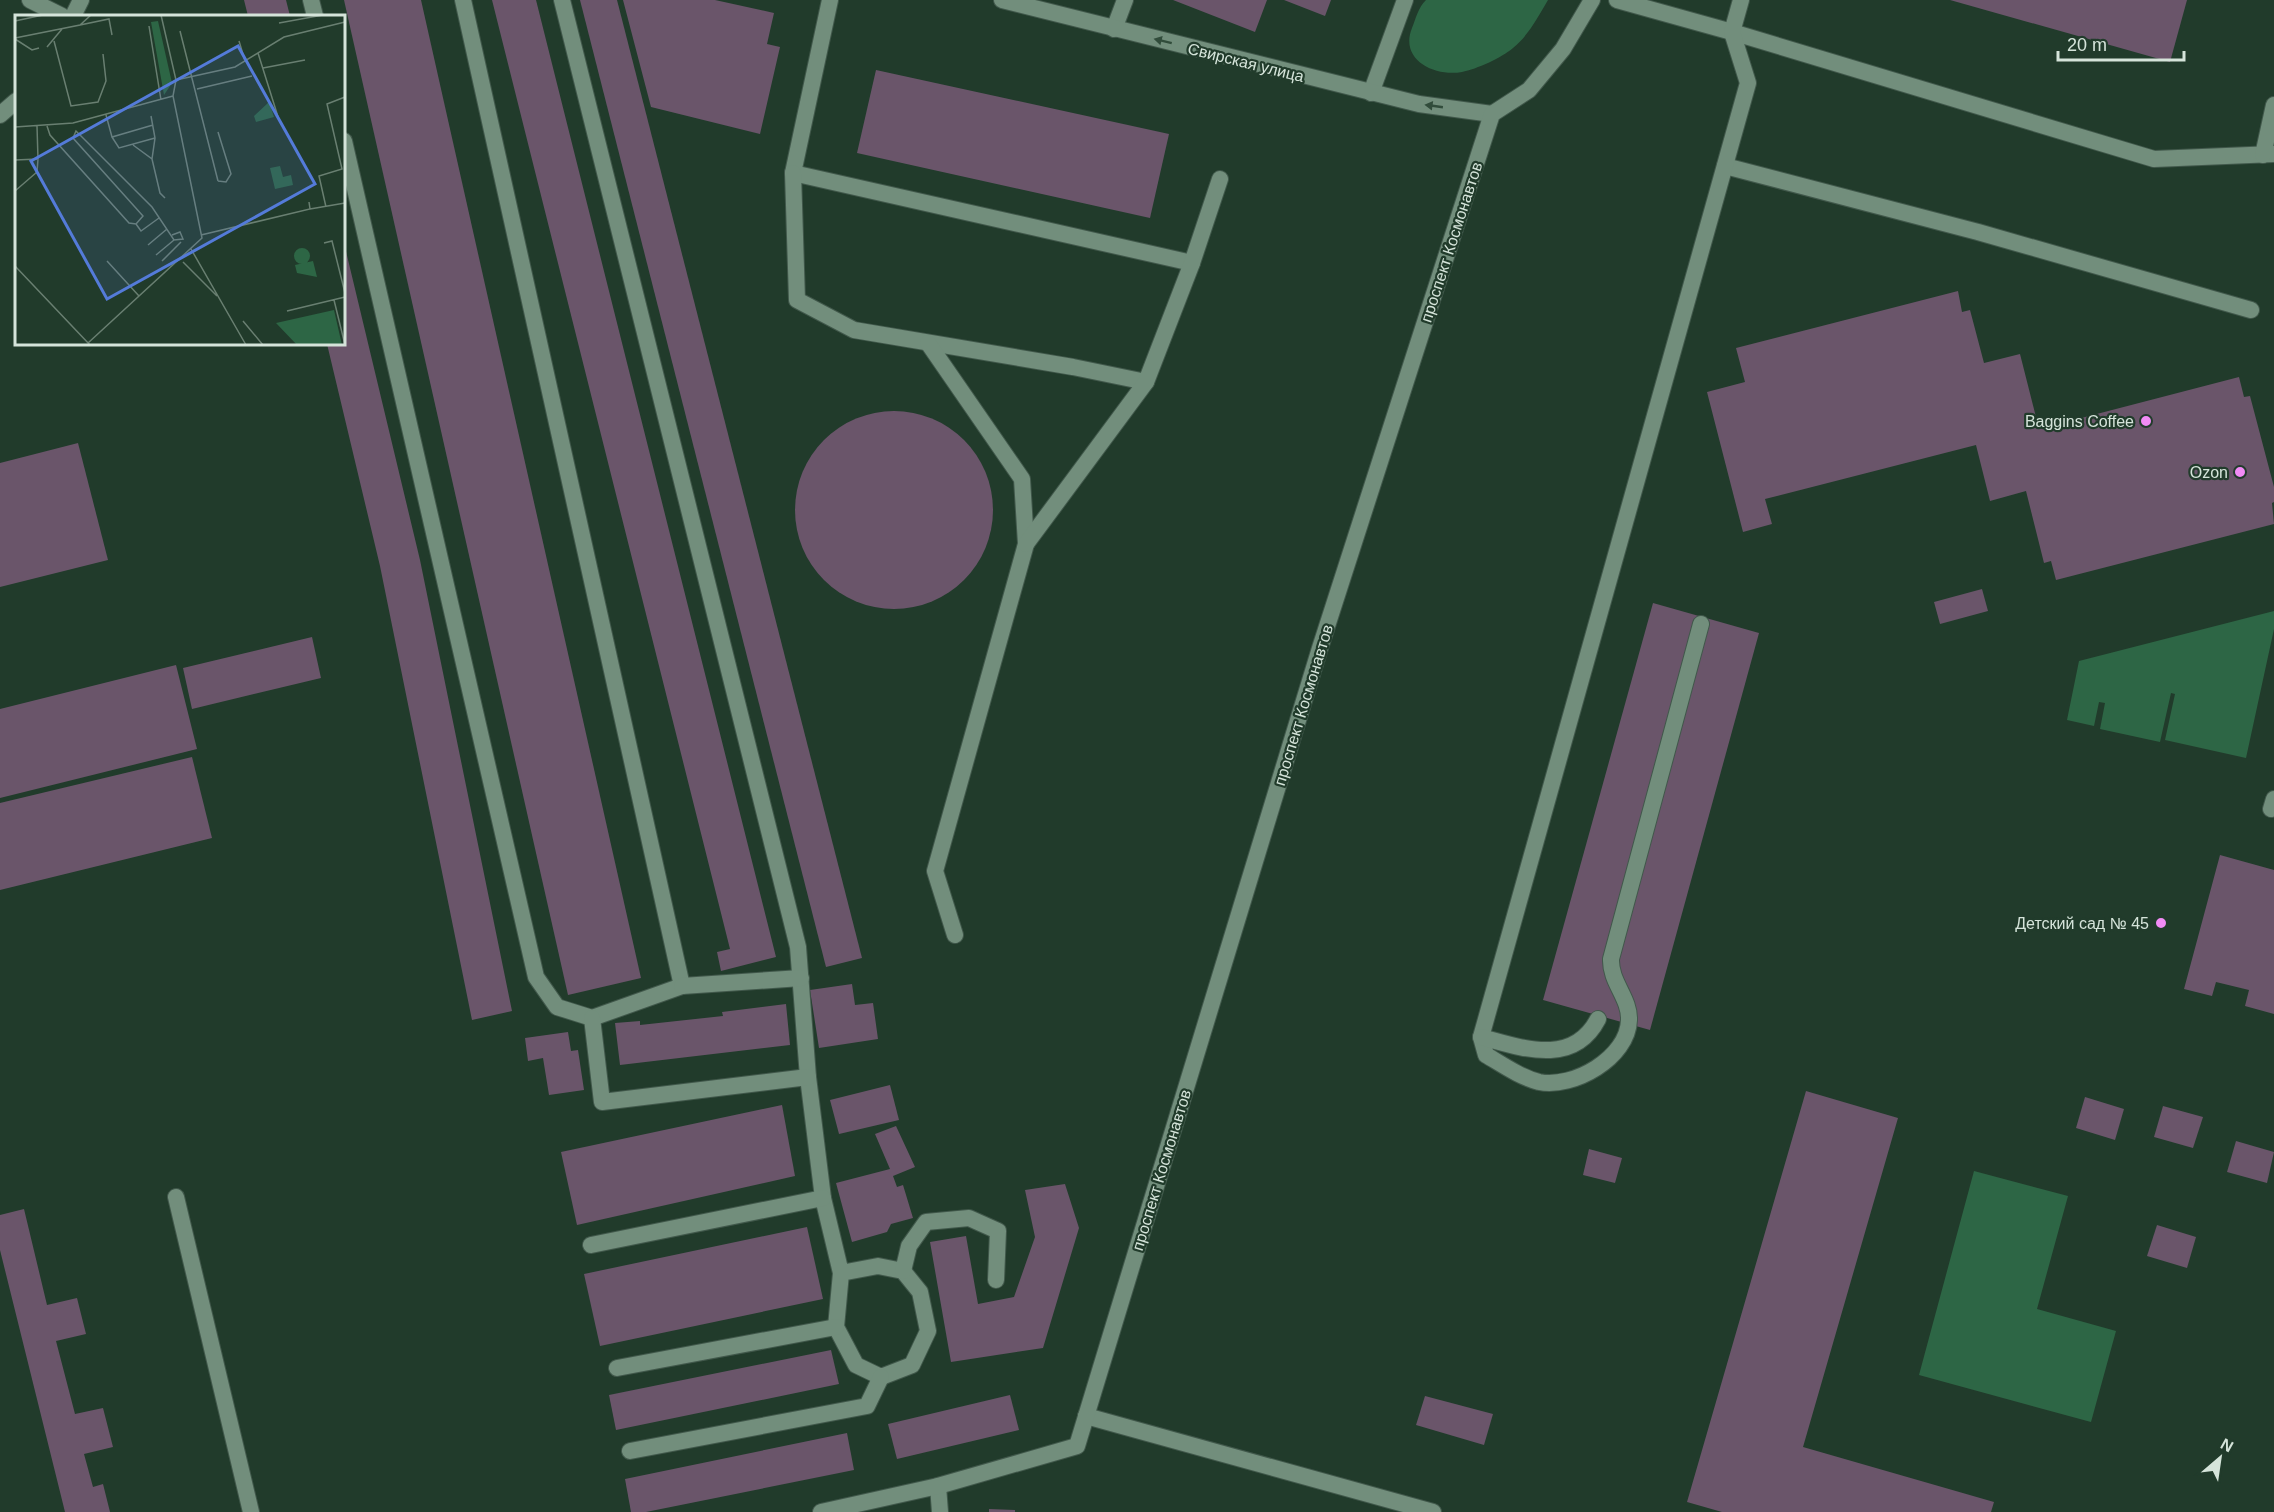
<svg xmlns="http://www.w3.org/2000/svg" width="2274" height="1512" font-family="Arial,sans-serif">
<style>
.green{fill:#2d6645}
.building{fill:#6a556a}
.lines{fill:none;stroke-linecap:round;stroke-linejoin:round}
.service-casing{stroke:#41584b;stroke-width:18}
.minor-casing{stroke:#41584b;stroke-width:18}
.service{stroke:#728e7c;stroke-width:16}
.minor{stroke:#728e7c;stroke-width:16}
.oneway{fill:#314c3b}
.poi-dot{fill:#f18bf5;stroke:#213b2b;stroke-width:2}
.labels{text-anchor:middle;stroke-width:4.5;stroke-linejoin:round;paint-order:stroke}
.street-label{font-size:16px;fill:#d5e4da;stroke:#213b2b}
.poi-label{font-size:16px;fill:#d5e4da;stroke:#213b2b;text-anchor:end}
.inset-road{fill:none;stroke:#697f71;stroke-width:1.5}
.view{fill:#547bd9;fill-opacity:0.15;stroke:#547bd9;stroke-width:3}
.inset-edge{fill:none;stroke:#d5e4da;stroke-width:3}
</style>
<rect width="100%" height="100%" fill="#213b2b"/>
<g class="green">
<path d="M 1426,0 L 1548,0 C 1538,17 1528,36 1513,48 C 1501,58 1477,69 1462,72 C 1435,77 1399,60 1412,28 C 1416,18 1418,8 1426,0 Z"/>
<path d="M 2274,611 L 2274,629 L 2246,758 L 2165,740 L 2175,694 L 2171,693 L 2160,742 L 2100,729 L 2105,703 L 2099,702 L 2094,726 L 2067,720 L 2079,661 Z"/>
<path d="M 1974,1171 L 2068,1196 L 2037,1309 L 2116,1331 L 2091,1422 L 1919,1375 Z"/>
</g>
<g class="building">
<path d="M 244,0 L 286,0 L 290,16 L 248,16 Z"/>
<path d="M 344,0 L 421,0 L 641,978 L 568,995 Z"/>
<path d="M 492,0 L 536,0 L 776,957 L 721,971 L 717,952 L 730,949 Z"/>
<path d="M 580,0 L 617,0 L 862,958 L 826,967 Z"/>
<path d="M 623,0 L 715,0 L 774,13 L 767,44 L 780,47 L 760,134 L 651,107 Z"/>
<path d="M 1173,0 L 1267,0 L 1255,32 Z"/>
<path d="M 1284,0 L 1331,0 L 1325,16 Z"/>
<path d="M 1950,0 L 2187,0 L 2170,62 Z"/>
<path d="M 876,70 L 1169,134 L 1150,218 L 857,153 Z"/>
<path d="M 344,243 L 420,560 L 512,1011 L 472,1020 L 380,566 L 327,344 L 344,344 Z"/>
<path d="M 1958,291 L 1962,312 L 1970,310 L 1984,363 L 2020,354 L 2039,429 L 2239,377 L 2244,397 L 2250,396 L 2274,487 L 2274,502 L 2272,503 L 2274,524 L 2056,580 L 2051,561 L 2044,563 L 2026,491 L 1990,501 L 1976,445 L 1765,499 L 1772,524 L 1743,532 L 1707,392 L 1745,382 L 1736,348 Z"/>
<circle cx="894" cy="510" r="99"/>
<path d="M 78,443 L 108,560 L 0,587 L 0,463 Z"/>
<path d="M 1982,589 L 1988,611 L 1940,624 L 1934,602 Z"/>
<path d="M 1653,603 L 1759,633 L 1650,1030 L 1543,1000 Z"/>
<path d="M 312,637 L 321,678 L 192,709 L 183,668 Z"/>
<path d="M 176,665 L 197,749 L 0,798 L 0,709 Z"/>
<path d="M 192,757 L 212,838 L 0,890 L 0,803 Z"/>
<path d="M 2220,855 L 2274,870 L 2274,1014 L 2245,1006 L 2249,990 L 2216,982 L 2212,996 L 2184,989 Z"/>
<path d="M 852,984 L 855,1005 L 873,1003 L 878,1039 L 819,1048 L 810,990 Z"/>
<path d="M 786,1004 L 790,1045 L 620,1065 L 615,1023 L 640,1021 L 640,1025 L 723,1016 L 722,1012 Z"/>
<path d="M 568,1032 L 571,1051 L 578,1050 L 584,1090 L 549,1095 L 543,1058 L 528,1061 L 525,1038 Z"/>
<path d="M 890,1085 L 899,1120 L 839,1134 L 830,1100 Z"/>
<path d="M 1806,1091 L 1898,1118 L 1803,1447 L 1994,1502 L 1991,1512 L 1722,1512 L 1687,1502 Z"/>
<path d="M 2085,1097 L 2124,1109 L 2115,1140 L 2076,1128 Z"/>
<path d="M 782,1105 L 795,1176 L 577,1225 L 561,1152 Z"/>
<path d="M 2163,1106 L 2203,1117 L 2193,1148 L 2154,1137 Z"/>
<path d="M 896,1126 L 915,1167 L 893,1176 L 897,1187 L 903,1185 L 913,1218 L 891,1224 L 887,1232 L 852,1242 L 836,1183 L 890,1169 L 875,1134 Z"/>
<path d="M 2236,1141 L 2274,1152 L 2267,1183 L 2227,1172 Z"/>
<path d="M 1589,1149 L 1622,1158 L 1615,1183 L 1583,1175 Z"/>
<path d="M 1065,1184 L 1079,1228 L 1043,1348 L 951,1362 L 930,1242 L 966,1236 L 978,1304 L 1014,1297 L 1035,1237 L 1025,1190 Z"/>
<path d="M 24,1209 L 47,1305 L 77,1298 L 86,1334 L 56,1341 L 75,1414 L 103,1408 L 113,1447 L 84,1454 L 93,1487 L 103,1484 L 110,1512 L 65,1512 L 0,1250 L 0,1215 Z"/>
<path d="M 2157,1225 L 2196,1237 L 2187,1268 L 2147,1256 Z"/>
<path d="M 807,1227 L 823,1299 L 600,1346 L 584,1274 Z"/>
<path d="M 831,1350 L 839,1384 L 616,1430 L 609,1395 Z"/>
<path d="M 1010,1395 L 1019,1430 L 897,1459 L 888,1424 Z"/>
<path d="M 1425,1396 L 1493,1414 L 1484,1445 L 1416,1425 Z"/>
<path d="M 847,1433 L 854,1470 L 646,1512 L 631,1512 L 625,1479 Z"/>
<path d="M 989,1509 L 1015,1510 L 1015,1512 L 989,1512 Z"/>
</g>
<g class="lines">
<g class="service-casing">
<g id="service">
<path d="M 30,0 L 62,16"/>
<path d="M 311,0 L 315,16"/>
<path d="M 562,0 L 798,947 L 808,1077 L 823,1198 L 841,1273 L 836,1327 L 856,1365 L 881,1377 L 912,1365 L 928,1331 L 920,1292 L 903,1271 L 878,1266 L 841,1273"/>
<path d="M 830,0 L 793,173 L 1192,263"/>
<path d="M 1617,0 L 1732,32 L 2154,159 L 2274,154"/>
<path d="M 73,16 L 81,0"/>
<path d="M 1114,29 L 1125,0"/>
<path d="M 1371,93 L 1405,0"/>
<path d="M 0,115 L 16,101"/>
<path d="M 344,141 L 536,977 L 557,1007 L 592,1018 L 682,986 L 463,0"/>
<path d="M 2263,155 L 2274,105"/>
<path d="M 1725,166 L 1978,232 L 2251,310"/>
<path d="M 793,173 L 797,300 L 854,330 L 1073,367 L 1146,382"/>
<path d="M 928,343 L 1022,479 L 1026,544 L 935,871 L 955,935"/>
<path d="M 1026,544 L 1146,382 L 1192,263 L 1220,179"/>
<path d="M 1701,624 L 1611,959 C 1610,982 1630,998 1629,1020 C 1628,1058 1573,1089 1539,1082 C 1520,1077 1503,1065 1486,1055 L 1481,1037 L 1748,83 L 1732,32 L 1741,0"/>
<path d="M 2271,809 L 2274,799"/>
<path d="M 682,986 L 801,978"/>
<path d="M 592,1018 L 602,1102 L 808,1077"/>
<path d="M 1481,1037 C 1522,1048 1573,1067 1598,1019"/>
<path d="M 176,1197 L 251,1512"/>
<path d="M 591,1245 L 823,1198"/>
<path d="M 903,1271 L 909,1246 L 926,1222 L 969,1218 L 998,1231 L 996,1280"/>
<path d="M 617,1368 L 836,1327"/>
<path d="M 1086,1416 L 1433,1512"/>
<path d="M 630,1451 L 867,1406 L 881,1377"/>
<path d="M 938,1486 L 940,1512"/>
</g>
</g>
<g class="minor-casing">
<g id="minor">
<path d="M 1002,0 L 1419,104 L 1492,114"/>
<path d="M 821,1512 L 938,1486 L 1077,1446 L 1320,648 L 1492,114 L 1529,90 L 1563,49 L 1592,0"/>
</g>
</g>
<use href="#service" class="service"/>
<use href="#minor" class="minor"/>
</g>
<defs><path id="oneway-solid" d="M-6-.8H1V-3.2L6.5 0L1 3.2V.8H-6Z" transform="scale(1.5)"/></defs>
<g class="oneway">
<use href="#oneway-solid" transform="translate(1163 41) rotate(-166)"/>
<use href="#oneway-solid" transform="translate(1434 106) rotate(-172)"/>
</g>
<g class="poi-dot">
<circle cx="2146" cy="421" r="6"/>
<circle cx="2240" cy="472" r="6"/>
<circle cx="2161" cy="923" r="6"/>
</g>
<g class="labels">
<g class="street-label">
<text transform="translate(1246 62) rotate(14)" y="6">Свирская улица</text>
<text transform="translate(1451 242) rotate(-72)" y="6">проспект Космонавтов</text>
<text transform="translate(1303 705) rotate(-73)" y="6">проспект Космонавтов</text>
<text transform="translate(1161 1170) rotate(-73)" y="6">проспект Космонавтов</text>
</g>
<g class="poi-label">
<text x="2134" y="427">Baggins Coffee</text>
<text x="2228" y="478">Ozon</text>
<text x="2149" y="929">Детский сад № 45</text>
</g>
</g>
<g transform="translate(15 15)">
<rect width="330" height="330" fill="#213b2b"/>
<path d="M 143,6 L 157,68 L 149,80 L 136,7 ZM 254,87 L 259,102 L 241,107 L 239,101 ZM 265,151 L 268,162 L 276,160 L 278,170 L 260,174 L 255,153 ZM279 241a8 8 0 1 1 16 0a8 8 0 1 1-16 0ZM 298,246 L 302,262 L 282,258 L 280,250 ZM 319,295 L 327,330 L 282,330 L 261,308 Z" fill="#2d6645"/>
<path class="inset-road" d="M 0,6 L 28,0M 264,8 L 308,0M 65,10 L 94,4 L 97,20M 134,11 L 146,85M 165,16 L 203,166M 0,23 L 65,10 L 76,0M 0,24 L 17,35 L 24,33M 39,26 L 56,91 L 83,87 L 91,66 L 88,39M 224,26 L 230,46M 32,32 L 47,14M 243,38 L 264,105M 248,53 L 290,45M 161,65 L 220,52 L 269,22 L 330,7M 182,74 L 237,61M 91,100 L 97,122 L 138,110M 136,101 L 140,123 L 137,144M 32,111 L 35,120 L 114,208 L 121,209 L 128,201 L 58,123 L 61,116 L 137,192 L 159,225 L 168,224 L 165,217 L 157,220M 0,112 L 58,108 L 158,81M 203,117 L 216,159 L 211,167 L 203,166M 97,122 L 104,133 L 140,123M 118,130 L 137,144 L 145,178 L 150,183M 0,145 L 23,144 L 22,111M 0,176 L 22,157 L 23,144M 311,192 L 304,161 L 327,154 L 312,89 L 330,82M 295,194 L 330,188M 121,209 L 126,216 L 144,203M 186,220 L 295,194 L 294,187M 309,228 L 317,226 L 330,278M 133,230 L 152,214M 176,234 L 231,330M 141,240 L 159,225M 92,246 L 124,281M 147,246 L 166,227M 168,247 L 202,281M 0,251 L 75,330M 319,285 L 330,330M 272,296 L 330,282M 228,306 L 248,330M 73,328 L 187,223 L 158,81 L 161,65 L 146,0"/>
<path class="view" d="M 223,31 L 300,169 L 92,284 L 16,146 Z"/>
<rect width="330" height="330" class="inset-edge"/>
</g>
<g transform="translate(2220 1458) rotate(29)" stroke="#213b2b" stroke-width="4.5" paint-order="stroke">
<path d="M0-4.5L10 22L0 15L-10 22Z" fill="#d5e4da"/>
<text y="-9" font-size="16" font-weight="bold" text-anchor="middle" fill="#d5e4da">N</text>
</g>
<path d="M2058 51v9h126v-9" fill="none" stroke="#d5e4da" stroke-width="3"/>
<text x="2067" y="51" font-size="18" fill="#d5e4da" stroke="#213b2b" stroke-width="4.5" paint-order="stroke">20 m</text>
</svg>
